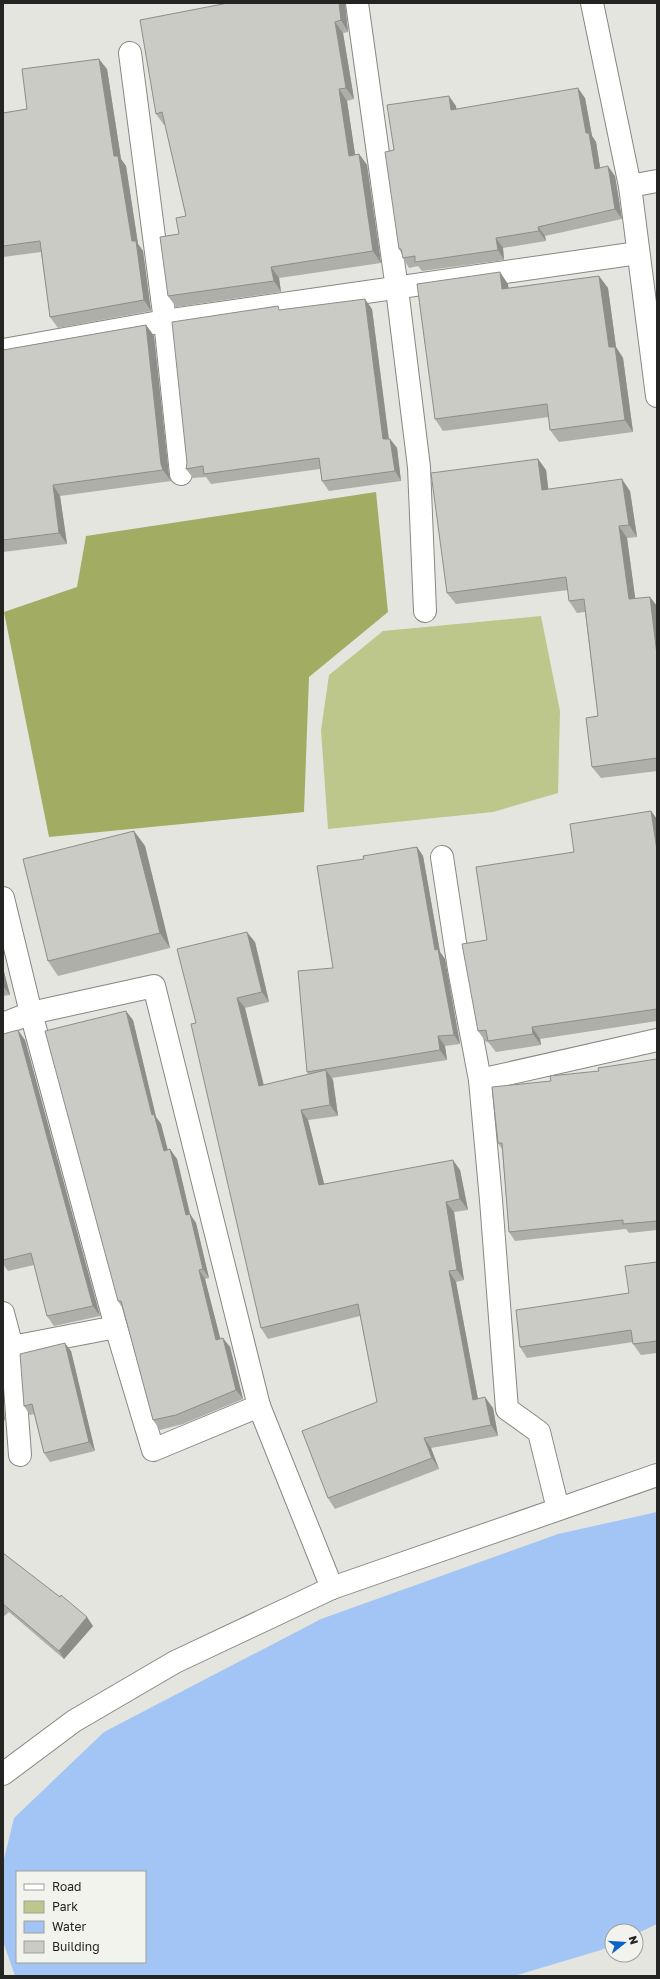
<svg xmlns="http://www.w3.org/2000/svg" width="660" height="1979" font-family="'Golos Text',sans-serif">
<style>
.green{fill:#bdc78b}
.forest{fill:#a2ac63}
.water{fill:#a3c5f5;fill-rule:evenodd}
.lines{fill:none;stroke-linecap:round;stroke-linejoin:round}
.minor-casing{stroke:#878882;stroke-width:24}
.minor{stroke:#fff;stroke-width:22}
.wall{fill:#aeafa9}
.shaded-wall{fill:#8d8e8a}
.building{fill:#cacbc5;stroke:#8d8e8a}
</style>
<rect width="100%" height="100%" fill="#e4e5df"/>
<path class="green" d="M 541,616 L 560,711 L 558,793 L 493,812 L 328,829 L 321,730 L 329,675 L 383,631 Z"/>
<path class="forest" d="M 376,492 L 388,612 L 309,677 L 304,812 L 49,837 L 4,612 L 77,587 L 86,536 Z"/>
<path class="water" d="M 657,1512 L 657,1924 L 636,1934 L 636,1931 L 612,1931 L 612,1945 L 601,1950 L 514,1976 L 15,1976 L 3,1941 L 3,1863 L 14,1818 L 104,1732 L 321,1619 L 558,1534 ZM 17,1872 L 145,1872 L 145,1962 L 17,1962 Z"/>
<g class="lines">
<g class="minor-casing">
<g id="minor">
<path d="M 357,3 L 397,289 L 419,467 L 425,611"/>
<path d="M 592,3 L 630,186 L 657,396"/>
<path d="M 130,53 L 165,321 L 181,474"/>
<path d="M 630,186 L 657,181"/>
<path d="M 3,350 L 165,321 L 638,253"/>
<path d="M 442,857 L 459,969 L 480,1080 L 491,1200 L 507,1409 L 539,1432 L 558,1509"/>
<path d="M 3,898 L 31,1013 L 116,1327"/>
<path d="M 3,1024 L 31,1013 L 154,986 L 259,1406 L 332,1588"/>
<path d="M 480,1080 L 657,1040"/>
<path d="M 3,1313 L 12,1347 L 116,1327 L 153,1450 L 259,1406"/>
<path d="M 12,1347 L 20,1455"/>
<path d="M 3,1774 L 74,1721 L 175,1662 L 332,1588 L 657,1475"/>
</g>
</g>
<use href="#minor" class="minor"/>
</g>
<g class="wall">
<path d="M 345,3 L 348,32 L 343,33 L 354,99 L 347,101 L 355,155 L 359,154 L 367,165 L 381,263 L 279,278 L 281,292 L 176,307 L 168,296 L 179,234 L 186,216 L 165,125 L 164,125 L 156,114 Z"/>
<path d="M 107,69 L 121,159 L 126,166 L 138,244 L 143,251 L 151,311 L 58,328 L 50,317 L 41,252 L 3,257 L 3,113 L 27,109 Z"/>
<path d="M 585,98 L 592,136 L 596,142 L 600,168 L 615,176 L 622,219 L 545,236 L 546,241 L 503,248 L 504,260 L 422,271 L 418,266 L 409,268 L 403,258 L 402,254 L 399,249 L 394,150 L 456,106 L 456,109 Z"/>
<path d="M 599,276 L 608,288 L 616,347 L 623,358 L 633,432 L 559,442 L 550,430 L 549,417 L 443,431 L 435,419 L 508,284 L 508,288 Z"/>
<path d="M 372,309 L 389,439 L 390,439 L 397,448 L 401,481 L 329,491 L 322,481 L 320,469 L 211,484 L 206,477 L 193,478 L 186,469 L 281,310 Z"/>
<path d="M 146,325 L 154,336 L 169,475 L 171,481 L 60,496 L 67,544 L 3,552 L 3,350 Z"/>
<path d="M 538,459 L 546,470 L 548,489 L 630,491 L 637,537 L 627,538 L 635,599 L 650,597 L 657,606 L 657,771 L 601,778 L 592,767 L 598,716 L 585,612 L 577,613 L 569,601 L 568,590 L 456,604 L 447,593 Z"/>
<path d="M 651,811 L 657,819 L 657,1021 L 540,1039 L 541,1045 L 496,1052 L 488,1042 L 486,1042 L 478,1031 L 487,940 L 574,852 Z"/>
<path d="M 134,831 L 145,846 L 170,948 L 58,976 L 48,961 Z"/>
<path d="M 417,847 L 423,856 L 440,952 L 445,959 L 460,1044 L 445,1046 L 447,1060 L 332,1078 L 333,1080 L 338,1116 L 308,1120 L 324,1184 L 460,1170 L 468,1210 L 454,1212 L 464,1280 L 456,1282 L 478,1399 L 493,1408 L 498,1436 L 431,1448 L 439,1469 L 335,1509 L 328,1498 L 377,1402 L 360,1316 L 268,1339 L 261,1328 L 196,1023 L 255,942 L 269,1002 L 245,1008 L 264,1085 L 308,1074 L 307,1072 L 333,968 L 364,859 Z"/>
<path d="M 3,968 L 10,995 L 3,996 Z"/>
<path d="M 133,1020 L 156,1117 L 161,1124 L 168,1150 L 177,1159 L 190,1214 L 196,1223 L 209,1278 L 205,1279 L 220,1339 L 230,1347 L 243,1399 L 183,1424 L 160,1430 L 153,1420 L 123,1309 L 118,1301 Z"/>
<path d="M 3,1034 L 25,1040 L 100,1316 L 54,1326 L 47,1316 L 34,1265 L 8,1271 L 3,1264 Z"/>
<path d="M 657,1059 L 657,1230 L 629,1233 L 626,1229 L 515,1241 L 509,1232 L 502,1149 L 498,1143 L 551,1081 Z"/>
<path d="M 657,1262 L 657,1353 L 641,1355 L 633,1344 L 633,1342 L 527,1358 L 520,1347 L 629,1293 Z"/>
<path d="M 71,1351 L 95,1451 L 50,1462 L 44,1453 L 34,1414 L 30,1415 L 24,1406 Z"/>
<path d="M 3,1553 L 93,1626 L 64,1659 L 9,1612 L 3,1617 Z"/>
</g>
<g class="shaded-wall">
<path d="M 339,3 L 345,3 L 348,32 L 341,20 Z"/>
<path d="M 335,22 L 343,33 L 354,99 L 346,88 Z"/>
<path d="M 99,59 L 107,69 L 121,159 L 126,166 L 138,244 L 143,251 L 151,311 L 144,300 L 114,156 Z"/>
<path d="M 578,88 L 585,98 L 592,136 L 596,142 L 602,179 L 595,169 L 586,133 Z"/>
<path d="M 339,89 L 347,101 L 357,167 L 349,156 Z"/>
<path d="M 449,96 L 456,106 L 458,119 L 451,110 Z"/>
<path d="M 359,154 L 367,165 L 381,263 L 373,251 Z"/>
<path d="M 608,166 L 615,176 L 622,219 L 615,209 Z"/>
<path d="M 538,227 L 545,236 L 546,241 L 539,231 Z"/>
<path d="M 496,238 L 503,248 L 504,260 L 498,250 Z"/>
<path d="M 271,267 L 279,278 L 281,292 L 274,281 Z"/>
<path d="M 500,272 L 508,284 L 510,301 L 502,289 Z"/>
<path d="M 599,276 L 608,288 L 616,347 L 623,358 L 633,432 L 625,420 L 609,347 Z"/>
<path d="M 365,299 L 372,309 L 390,449 L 383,439 Z"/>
<path d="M 146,325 L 154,336 L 169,475 L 171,481 L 163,470 L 161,464 Z"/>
<path d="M 390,439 L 397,448 L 401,481 L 395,471 Z"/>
<path d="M 538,459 L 546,470 L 550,502 L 542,490 Z"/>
<path d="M 622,479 L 630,491 L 637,537 L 629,525 Z"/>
<path d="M 53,485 L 60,496 L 67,544 L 59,533 Z"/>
<path d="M 619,526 L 627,538 L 637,611 L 629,599 Z"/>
<path d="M 650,597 L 657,606 L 657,655 Z"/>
<path d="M 651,811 L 657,819 L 657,850 Z"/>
<path d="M 134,831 L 145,846 L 170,948 L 160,933 Z"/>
<path d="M 417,847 L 423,856 L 440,952 L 445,959 L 460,1044 L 454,1035 L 435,950 Z"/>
<path d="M 247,932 L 255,942 L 269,1002 L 262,992 Z"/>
<path d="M 3,968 L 10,995 L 3,986 Z"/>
<path d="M 237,998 L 245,1008 L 266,1096 L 259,1086 Z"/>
<path d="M 126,1011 L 133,1020 L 156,1117 L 161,1124 L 170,1160 L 164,1151 L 152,1115 Z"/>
<path d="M 532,1027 L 540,1039 L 541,1045 L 533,1034 Z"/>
<path d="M 18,1030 L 25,1040 L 100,1316 L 93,1306 Z"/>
<path d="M 438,1036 L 445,1046 L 447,1060 L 440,1050 Z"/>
<path d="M 326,1070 L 333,1080 L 338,1116 L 330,1105 Z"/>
<path d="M 301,1110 L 308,1120 L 327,1195 L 319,1185 Z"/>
<path d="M 170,1149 L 177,1159 L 190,1214 L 196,1223 L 209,1278 L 203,1269 L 186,1215 Z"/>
<path d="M 453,1160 L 460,1170 L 468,1210 L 460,1199 Z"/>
<path d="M 446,1202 L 454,1212 L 464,1280 L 457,1270 Z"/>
<path d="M 199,1270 L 205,1279 L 223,1349 L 216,1340 Z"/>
<path d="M 449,1271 L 456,1282 L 480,1410 L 473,1400 Z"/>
<path d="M 223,1338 L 230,1347 L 243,1399 L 236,1390 Z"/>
<path d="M 65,1343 L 71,1351 L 95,1451 L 89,1442 Z"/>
<path d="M 3,1395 L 5,1421 L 3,1418 Z"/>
<path d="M 485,1397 L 493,1408 L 498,1436 L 491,1425 Z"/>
<path d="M 424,1438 L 431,1448 L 439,1469 L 432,1458 Z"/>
<path d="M 87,1617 L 93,1626 L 64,1659 L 59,1651 Z"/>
</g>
<g class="building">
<path d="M 228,3 L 339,3 L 341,20 L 335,22 L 346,88 L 339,89 L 349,156 L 359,154 L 373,251 L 271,267 L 274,281 L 168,296 L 160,237 L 179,234 L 176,218 L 186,216 L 162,112 L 156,114 L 140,20 Z"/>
<path d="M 99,59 L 114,156 L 118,156 L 132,241 L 136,241 L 144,300 L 50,317 L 40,241 L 3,246 L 3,113 L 27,109 L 22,69 Z"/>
<path d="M 578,88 L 586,133 L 589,133 L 595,169 L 608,166 L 615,209 L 538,227 L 539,231 L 496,238 L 498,250 L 415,262 L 415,256 L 403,258 L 401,249 L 399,249 L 385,152 L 394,150 L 387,105 L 449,96 L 451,110 Z"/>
<path d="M 500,272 L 502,289 L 599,276 L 609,347 L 615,347 L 625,420 L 550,430 L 547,404 L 435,419 L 417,284 Z"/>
<path d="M 365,299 L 383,439 L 390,439 L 395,471 L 322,481 L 319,458 L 204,474 L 203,466 L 186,469 L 187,463 L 172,322 L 278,306 L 279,310 Z"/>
<path d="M 146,325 L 161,464 L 163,470 L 53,485 L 59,533 L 3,540 L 3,350 Z"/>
<path d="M 538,459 L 542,490 L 622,479 L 629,525 L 619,526 L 629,599 L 650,597 L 657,655 L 657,758 L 592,767 L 586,718 L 598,716 L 584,599 L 569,601 L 566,577 L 447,593 L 431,473 Z"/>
<path d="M 651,811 L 657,850 L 657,1009 L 532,1027 L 533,1034 L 488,1041 L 486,1030 L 478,1031 L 462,944 L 487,940 L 476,867 L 574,852 L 570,824 Z"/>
<path d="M 134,831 L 160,933 L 48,961 L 23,859 Z"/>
<path d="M 417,847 L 435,950 L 438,949 L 454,1035 L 438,1036 L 440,1050 L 307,1072 L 298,971 L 333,968 L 317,866 L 364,859 L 363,856 Z"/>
<path d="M 247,932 L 262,992 L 237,998 L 259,1086 L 326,1070 L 330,1105 L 301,1110 L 319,1185 L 453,1160 L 460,1199 L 446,1202 L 457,1270 L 449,1271 L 473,1400 L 485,1397 L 491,1425 L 424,1438 L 432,1458 L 328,1498 L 302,1431 L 377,1402 L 358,1304 L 261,1328 L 191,1024 L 196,1023 L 177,949 Z"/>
<path d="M 126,1011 L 152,1115 L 154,1114 L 164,1151 L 170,1149 L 186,1215 L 190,1214 L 203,1269 L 199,1270 L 216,1340 L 223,1338 L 236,1390 L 176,1415 L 153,1420 L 121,1301 L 118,1301 L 45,1031 Z"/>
<path d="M 18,1030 L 93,1306 L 47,1316 L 31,1253 L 3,1260 L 3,1034 Z"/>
<path d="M 657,1059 L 657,1221 L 623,1224 L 623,1220 L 509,1232 L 502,1143 L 498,1143 L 492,1087 L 551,1081 L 550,1076 L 599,1071 L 598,1068 Z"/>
<path d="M 657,1262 L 657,1341 L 633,1344 L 631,1330 L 520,1347 L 516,1310 L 629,1293 L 625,1266 Z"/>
<path d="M 65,1343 L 89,1442 L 44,1453 L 32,1404 L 24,1406 L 20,1354 Z"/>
<path d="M 3,1553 L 60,1597 L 61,1595 L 87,1617 L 59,1651 L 3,1604 Z"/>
</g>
<rect width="660" height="1979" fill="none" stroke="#242522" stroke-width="8"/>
<rect x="16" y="1871" width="130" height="92" fill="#f1f3ec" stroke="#9fa19b"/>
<rect x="24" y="1884" width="20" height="6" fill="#ffffff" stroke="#9fa19b"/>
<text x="52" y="1891" font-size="12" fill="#242522">Road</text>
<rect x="24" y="1901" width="20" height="12" fill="#bdc78b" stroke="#9fa19b"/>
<text x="52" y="1911" font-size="12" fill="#242522">Park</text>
<rect x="24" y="1921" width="20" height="12" fill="#a3c5f5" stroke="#9fa19b"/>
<text x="52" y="1931" font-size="12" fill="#242522">Water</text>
<rect x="24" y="1941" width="20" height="12" fill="#cacbc5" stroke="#9fa19b"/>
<text x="52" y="1951" font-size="12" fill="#242522">Building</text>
<g transform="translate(624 1943) rotate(73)"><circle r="19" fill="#f1f3ec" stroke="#9fa19b"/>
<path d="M0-3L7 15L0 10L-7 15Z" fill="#0c63cc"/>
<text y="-6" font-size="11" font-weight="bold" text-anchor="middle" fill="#242522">N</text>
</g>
</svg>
